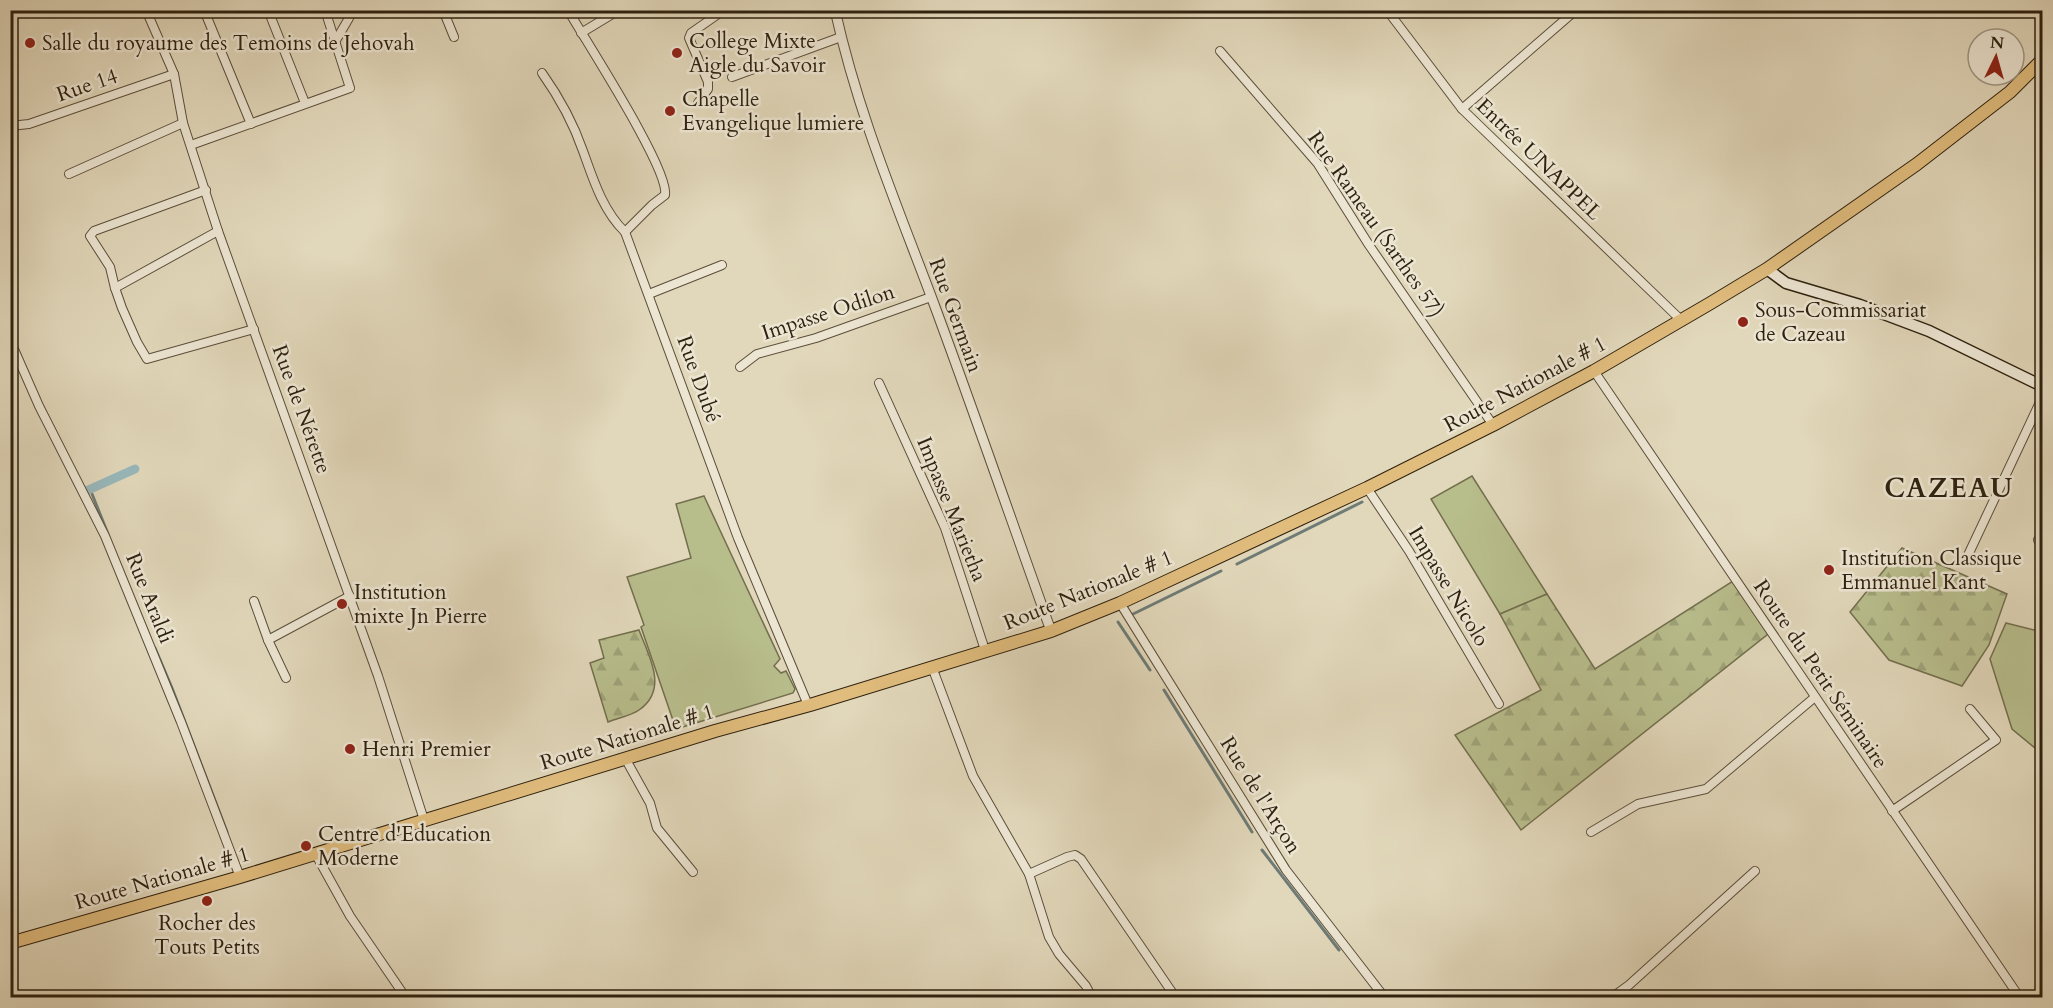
<svg xmlns="http://www.w3.org/2000/svg" width="2053" height="1008" font-family="Cardo,serif">
<style>
.grass{fill:#b8bd8c;stroke:#736f4e;stroke-width:1.5}
.forest{fill:url(#forest-firs);stroke:#736f4e;stroke-width:1.5}
.lines{fill:none;stroke-linecap:round;stroke-linejoin:round}
.stream{stroke:#6e7b76;stroke-width:3}
.canal{stroke:#98b7ba;stroke-width:9}
.minor-casing{stroke:#5b4e3a;stroke-width:10}
.tertiary-casing{stroke:#5b4e3a;stroke-width:11}
.secondary-casing{stroke:#2e210f;stroke-width:13}
.primary-casing{stroke:#2e210f;stroke-width:14}
.minor{stroke:#ece5d2;stroke-width:8}
.tertiary{stroke:#ece5d2;stroke-width:9}
.secondary{stroke:#ece5d2;stroke-width:10}
.primary{stroke:#e0bc7d;stroke-width:12}
.poi-dot{fill:#8f2418;stroke:#ece5d2;stroke-width:2}
.labels{text-anchor:middle;stroke-width:5;stroke-linejoin:round;paint-order:stroke}
.poi-label{font-size:21px;fill:#2e210f;stroke:#ece5d2;text-anchor:start}
.street-label{font-size:21px;fill:#2e210f;stroke:#ece5d2}
.district-label{font-size:27px;font-weight:bold;letter-spacing:1.5px;fill:#2e210f;stroke:#ece5d2}
</style>
<defs>
<pattern id="forest-firs" width="22" height="20" patternUnits="userSpaceOnUse" patternTransform="scale(1.5)"><rect width="22" height="20" fill="#b8bd8c"/><path d="M5 1l3.5 6h-7zM16 11l3.5 6h-7z" fill="#9ea278"/></pattern>
</defs>
<rect width="100%" height="100%" fill="#e1d7ba"/>
<filter id="stains"><feTurbulence type="fractalNoise" baseFrequency=".00333" numOctaves="4"/><feColorMatrix values="0 0 0 0 .2 0 0 0 0 .09 0 0 0 0 .02 0 0 0 .5 -.17"/></filter>
<radialGradient id="worn" r=".72"><stop offset=".6" stop-color="#630" stop-opacity="0"/><stop offset="1" stop-color="#630" stop-opacity=".3"/></radialGradient>
<g class="grass">
<path d="M 1472,476 L 1547,594 L 1500,614 L 1431,499 Z"/>
<path d="M 704,496 L 780,659 L 774,666 L 781,673 L 786,671 L 795,689 L 793,693 L 676,729 L 641,627 L 644,625 L 627,577 L 691,558 L 676,504 Z"/>
<path d="M 2006,623 L 2042,632 L 2042,760 L 2040,759 L 2041,753 L 2012,729 L 1990,659 Z"/>
</g>
<g class="forest">
<path d="M 1902,548 L 2007,594 L 1989,645 L 1962,686 L 1889,660 L 1850,612 Z"/>
<path d="M 1733,581 L 1768,634 L 1521,830 L 1455,735 L 1541,690 L 1500,614 L 1547,594 L 1595,669 Z"/>
<path d="M 639,630 C 649,657 669,689 639,710 C 631,716 617,718 608,722 L 590,663 L 604,658 L 599,640 Z"/>
</g>
<g class="lines">
<g class="stream">
<path d="M 92,494 L 108,534"/>
<path d="M 1237,564 L 1362,502"/>
<path d="M 135,601 L 147,631"/>
<path d="M 1129,616 L 1221,571"/>
<path d="M 1118,622 L 1150,670"/>
<path d="M 155,648 L 172,688 L 227,832"/>
<path d="M 1164,690 L 1252,832"/>
<path d="M 1262,850 L 1339,950"/>
</g>
<path class="canal" d="M 86,491 L 135,469"/>
<g class="minor-casing">
<g id="minor">
<path d="M 146,10 L 174,74 L 183,123 L 218,231 L 378,676 L 424,820"/>
<path d="M 204,10 L 251,124"/>
<path d="M 268,10 L 305,103"/>
<path d="M 443,10 L 454,37"/>
<path d="M 568,10 C 585,40 670,170 665,195 L 652,205 L 625,232"/>
<path d="M 1387,10 L 1462,109 L 1681,320"/>
<path d="M 581,33 L 619,10"/>
<path d="M 335,42 L 349,18 L 350,10"/>
<path d="M 1220,51 L 1318,164 L 1369,245 L 1493,425"/>
<path d="M 542,73 C 559,97 573,122 583,151 C 593,179 603,211 625,232 L 738,538 L 808,705"/>
<path d="M 732,77 L 841,37"/>
<path d="M 698,103 L 708,89 L 708,82 L 689,38 L 691,33 L 724,10"/>
<path d="M 1462,109 L 1576,10"/>
<path d="M 10,126 L 29,124 L 174,74"/>
<path d="M 191,145 L 350,88 L 325,10"/>
<path d="M 69,174 L 183,123"/>
<path d="M 206,190 L 94,231 L 90,236 L 110,267 L 115,288 L 122,308 L 137,342 L 147,359 L 254,329"/>
<path d="M 115,288 L 218,231"/>
<path d="M 649,294 L 722,265"/>
<path d="M 10,340 L 39,406 L 105,536 L 181,722 L 240,877"/>
<path d="M 740,367 L 757,354 L 816,338 L 931,297"/>
<path d="M 1594,371 L 2020,998"/>
<path d="M 879,383 L 945,528 L 985,650"/>
<path d="M 1367,488 L 1409,551 L 1499,704"/>
<path d="M 2038,540 L 2042,542"/>
<path d="M 1969,553 L 2042,398"/>
<path d="M 254,601 L 268,640 L 286,678"/>
<path d="M 1120,603 L 1286,870 L 1385,998"/>
<path d="M 268,640 L 350,596"/>
<path d="M 932,667 L 973,776 L 1029,874 L 1049,937 L 1059,954 L 1086,986 L 1092,998"/>
<path d="M 625,758 L 650,803 L 657,828 L 693,872"/>
<path d="M 1892,811 L 1996,740 L 1970,709"/>
<path d="M 1591,832 L 1638,804 L 1706,789 L 1815,697"/>
<path d="M 315,853 L 350,916 L 406,998"/>
<path d="M 1029,874 L 1067,857 L 1075,855 L 1081,859 L 1176,998"/>
<path d="M 1611,998 L 1629,985 L 1755,871"/>
</g>
</g>
<g class="tertiary-casing">
<path id="tertiary" d="M 835,10 C 858,114 897,205 934,304 C 974,412 1012,522 1051,631"/>
</g>
<g class="secondary-casing">
<path id="secondary" d="M 1767,269 L 1786,283 L 1860,305 L 1929,331 L 2042,386"/>
</g>
<g class="primary-casing">
<path id="primary" d="M 10,943 L 240,877 L 715,731 L 810,705 L 1051,631 L 1120,603 L 1367,488 L 1493,425 L 1594,371 L 1709,304 L 1767,269 L 1917,164 L 2010,92 L 2042,60"/>
</g>
<use href="#minor" class="minor"/>
<use href="#tertiary" class="tertiary"/>
<use href="#secondary" class="secondary"/>
<use href="#primary" class="primary"/>
</g>
<g class="poi-dot">
<circle cx="30" cy="43" r="6"/>
<circle cx="677" cy="53" r="6"/>
<circle cx="670" cy="111" r="6"/>
<circle cx="1743" cy="322" r="6"/>
<circle cx="1829" cy="570" r="6"/>
<circle cx="342" cy="604" r="6"/>
<circle cx="350" cy="749" r="6"/>
<circle cx="306" cy="846" r="6"/>
<circle cx="207" cy="901" r="6"/>
</g>
<g class="labels">
<g class="poi-label">
<text x="689" y="48">College Mixte<tspan x="689" dy="24">Aigle du Savoir</tspan></text>
<text x="42" y="50">Salle du royaume des Temoins de Jehovah</text>
<text x="682" y="106">Chapelle<tspan x="682" dy="24">Evangelique lumiere</tspan></text>
<text x="1755" y="317">Sous-Commissariat<tspan x="1755" dy="24">de Cazeau</tspan></text>
<text x="1841" y="565">Institution Classique<tspan x="1841" dy="24">Emmanuel Kant</tspan></text>
<text x="354" y="599">Institution<tspan x="354" dy="24">mixte Jn Pierre</tspan></text>
<text x="362" y="756">Henri Premier</text>
<text x="318" y="841">Centre d'Education<tspan x="318" dy="24">Moderne</tspan></text>
<text x="207" y="930" text-anchor="middle">Rocher des<tspan x="207" dy="24">Touts Petits</tspan></text>
</g>
<g class="street-label">
<text transform="translate(87 85) rotate(-19)" y="7">Rue 14</text>
<text transform="translate(1539 159) rotate(44)" y="7">Entrée UNAPPEL</text>
<text transform="translate(1376 224) rotate(55)" y="7">Rue Rameau (Sarthes 57)</text>
<text transform="translate(828 312) rotate(-18)" y="7">Impasse Odilon</text>
<text transform="translate(956 315) rotate(70)" y="7">Rue Germain</text>
<text transform="translate(699 379) rotate(70)" y="7">Rue Dubé</text>
<text transform="translate(1525 384) rotate(-28)" y="7">Route Nationale # 1</text>
<text transform="translate(302 409) rotate(70)" y="7">Rue de Nérette</text>
<text transform="translate(952 509) rotate(68)" y="7">Impasse Marietha</text>
<text transform="translate(1449 586) rotate(59)" y="7">Impasse Nicolo</text>
<text transform="translate(1088 590) rotate(-22)" y="7">Route Nationale # 1</text>
<text transform="translate(150 598) rotate(68)" y="7">Rue Araldi</text>
<text transform="translate(1821 674) rotate(56)" y="7">Route du Petit Séminaire</text>
<text transform="translate(627 737) rotate(-17)" y="7">Route Nationale # 1</text>
<text transform="translate(1261 795) rotate(58)" y="7">Rue de l'Arçon</text>
<text transform="translate(162 878) rotate(-16)" y="7">Route Nationale # 1</text>
</g>
<g class="district-label">
<text x="1949" y="497">CAZEAU</text>
</g>
</g>
<rect width="2053" height="1008" fill="none" stroke="#e1d7ba" stroke-width="36"/>
<rect x="12" y="12" width="2029" height="984" fill="none" stroke="#2e210f" stroke-width="3"/>
<rect x="18" y="18" width="2017" height="972" fill="none" stroke="#2e210f" stroke-width="1.5"/>
<g transform="translate(1996 57) rotate(5)"><circle r="28" fill="#ece5d2" stroke="#a09784" stroke-width="1.5"/>
<path d="M0-4.5L10 22L0 15L-10 22Z" fill="#8f2418"/>
<text y="-9" font-size="16" font-weight="bold" text-anchor="middle" fill="#2e210f">N</text>
</g>
<rect width="100%" height="100%" filter="url(#stains)"/>
<rect width="100%" height="100%" fill="url(#worn)"/>
</svg>
